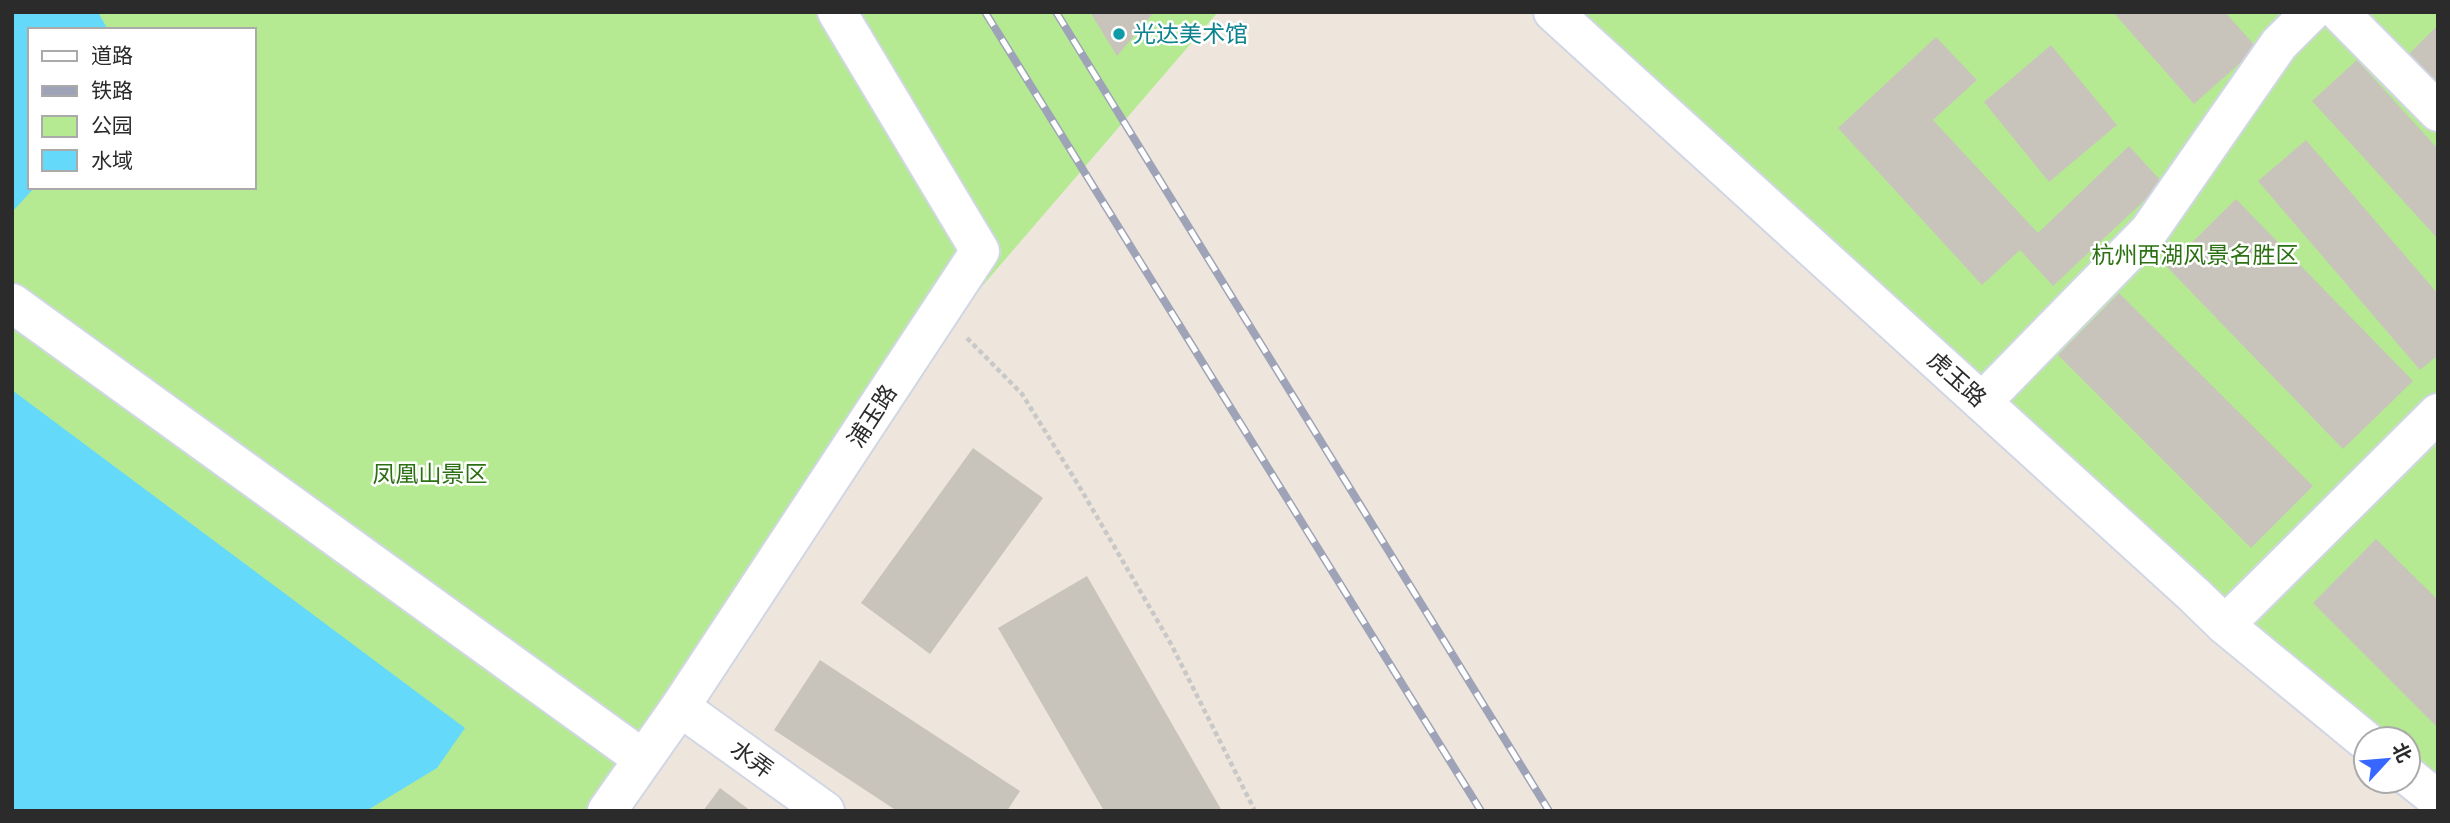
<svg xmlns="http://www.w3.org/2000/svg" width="2450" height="823" font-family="'Sofia Sans Condensed','Noto Sans SC',sans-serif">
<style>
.green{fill:#b5ea93;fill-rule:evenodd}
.water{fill:#65d9fa}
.building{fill:#c9c4bb}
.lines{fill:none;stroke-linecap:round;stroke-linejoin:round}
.minor-casing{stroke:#d1d6e5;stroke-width:42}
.path{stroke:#c8c8c8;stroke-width:4.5;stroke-dasharray:5 3.5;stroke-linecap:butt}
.minor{stroke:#fff;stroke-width:38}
.rail-casing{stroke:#9ea3b7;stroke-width:8}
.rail{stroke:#fff;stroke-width:5;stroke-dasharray:16;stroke-linecap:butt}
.culture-dot{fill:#0f9aa8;stroke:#fff;stroke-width:2.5}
.labels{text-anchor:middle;stroke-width:5;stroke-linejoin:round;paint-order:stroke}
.culture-label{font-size:23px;fill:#0d838f;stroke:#fff;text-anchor:start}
.park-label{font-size:23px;fill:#2b7013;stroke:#fff}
.street-label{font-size:23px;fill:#2b2b2b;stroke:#fff}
</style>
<rect width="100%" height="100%" fill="#eee6dc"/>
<g class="green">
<path d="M 12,12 L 1218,12 L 910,370 L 607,811 L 12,811 ZM 30,30 L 254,30 L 254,187 L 30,187 Z"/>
<path d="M 1583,12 L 2438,12 L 2438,811 L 2408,781 L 2408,739 L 2366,739 L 2366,752 Z"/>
</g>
<g class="water">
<path d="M 12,12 L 98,12 L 108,30 L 30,30 L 30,187 L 35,187 L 12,212 Z"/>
<path d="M 12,390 L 465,728 L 437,768 L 366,811 L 12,811 Z"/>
</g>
<g class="building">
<path d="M 1090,12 L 1154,12 L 1117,56 Z"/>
<path d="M 2113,12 L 2225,12 L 2257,48 L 2194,104 Z"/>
<path d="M 2438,25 L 2438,85 L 2408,55 Z"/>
<path d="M 1936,37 L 1977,80 L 1933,120 L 2038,233 L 2129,146 L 2163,183 L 2053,286 L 2020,250 L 1982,285 L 1838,128 Z"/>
<path d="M 2051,45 L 2117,125 L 2049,182 L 1984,102 Z"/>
<path d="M 2357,60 L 2438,149 L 2438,239 L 2312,101 Z"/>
<path d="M 2306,140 L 2438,294 L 2438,355 L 2420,370 L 2258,181 Z"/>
<path d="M 2236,199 L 2413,381 L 2343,449 L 2167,267 Z"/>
<path d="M 2119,293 L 2313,486 L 2251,548 L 2058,355 Z"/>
<path d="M 973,448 L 1043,498 L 930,654 L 861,603 Z"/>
<path d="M 2376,539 L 2438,600 L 2438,728 L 2313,603 Z"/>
<path d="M 1087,576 L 1222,811 L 1104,811 L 998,628 Z"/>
<path d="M 820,660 L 1020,791 L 1007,811 L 897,811 L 774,730 Z"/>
<path d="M 720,788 L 751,811 L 703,811 Z"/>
</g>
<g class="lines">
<g class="minor-casing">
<g id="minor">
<path d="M 1553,12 L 2193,594 L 2225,625 L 2366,741"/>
<path d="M 2339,12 L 2438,112"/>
<path d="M 12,303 L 643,759"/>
<path d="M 1982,402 L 2149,231 L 2279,44 L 2311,12"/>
<path d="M 2225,625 L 2438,413"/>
<path d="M 680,707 L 825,811"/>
<path d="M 2408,776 L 2438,800"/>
<path d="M 607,811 L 680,707 L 980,251 L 837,12"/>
</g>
</g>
<path class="path" d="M 967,338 L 1022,394 L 1079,486 L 1171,644 L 1255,811"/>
<use href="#minor" class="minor"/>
<g class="rail-casing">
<g id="rail">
<path d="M 985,12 L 1481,811"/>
<path d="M 1056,12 L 1549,811"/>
</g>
</g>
<use href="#rail" class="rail"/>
</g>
<circle class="culture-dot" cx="1119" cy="34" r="7"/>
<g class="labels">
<g class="culture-label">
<text x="1133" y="42">光达美术馆</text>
</g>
<g class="park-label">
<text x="2195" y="263">杭州西湖风景名胜区</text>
<text x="430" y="482">凤凰山景区</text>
</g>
<g class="street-label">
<text transform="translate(1957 379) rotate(42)" y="8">虎玉路</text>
<text transform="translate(872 416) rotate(-57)" y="8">浦玉路</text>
<text transform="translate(752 759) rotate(36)" y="8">水弄</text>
</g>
</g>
<rect width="2450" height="823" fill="none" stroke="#2b2b2b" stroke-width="28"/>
<rect x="28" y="28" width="228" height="161" fill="#ffffff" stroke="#aaaaaa" stroke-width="2"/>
<rect x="42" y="51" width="35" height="10" fill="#ffffff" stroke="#aaaaaa" stroke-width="2"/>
<text x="91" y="63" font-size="21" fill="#2b2b2b">道路</text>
<rect x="42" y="86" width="35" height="10" fill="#9ea3b7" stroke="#aaaaaa" stroke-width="2"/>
<text x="91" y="98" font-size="21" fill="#2b2b2b">铁路</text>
<rect x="42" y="116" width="35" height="21" fill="#b5ea93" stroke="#aaaaaa" stroke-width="2"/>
<text x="91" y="133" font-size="21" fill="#2b2b2b">公园</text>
<rect x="42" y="150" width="35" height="21" fill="#65d9fa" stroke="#aaaaaa" stroke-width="2"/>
<text x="91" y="168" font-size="21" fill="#2b2b2b">水域</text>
<g transform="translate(2387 760) rotate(64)"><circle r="33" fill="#ffffff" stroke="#aaaaaa" stroke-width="2"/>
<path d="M0-5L12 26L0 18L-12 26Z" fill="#3867ff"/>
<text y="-10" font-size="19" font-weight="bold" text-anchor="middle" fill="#2b2b2b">北</text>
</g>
</svg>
